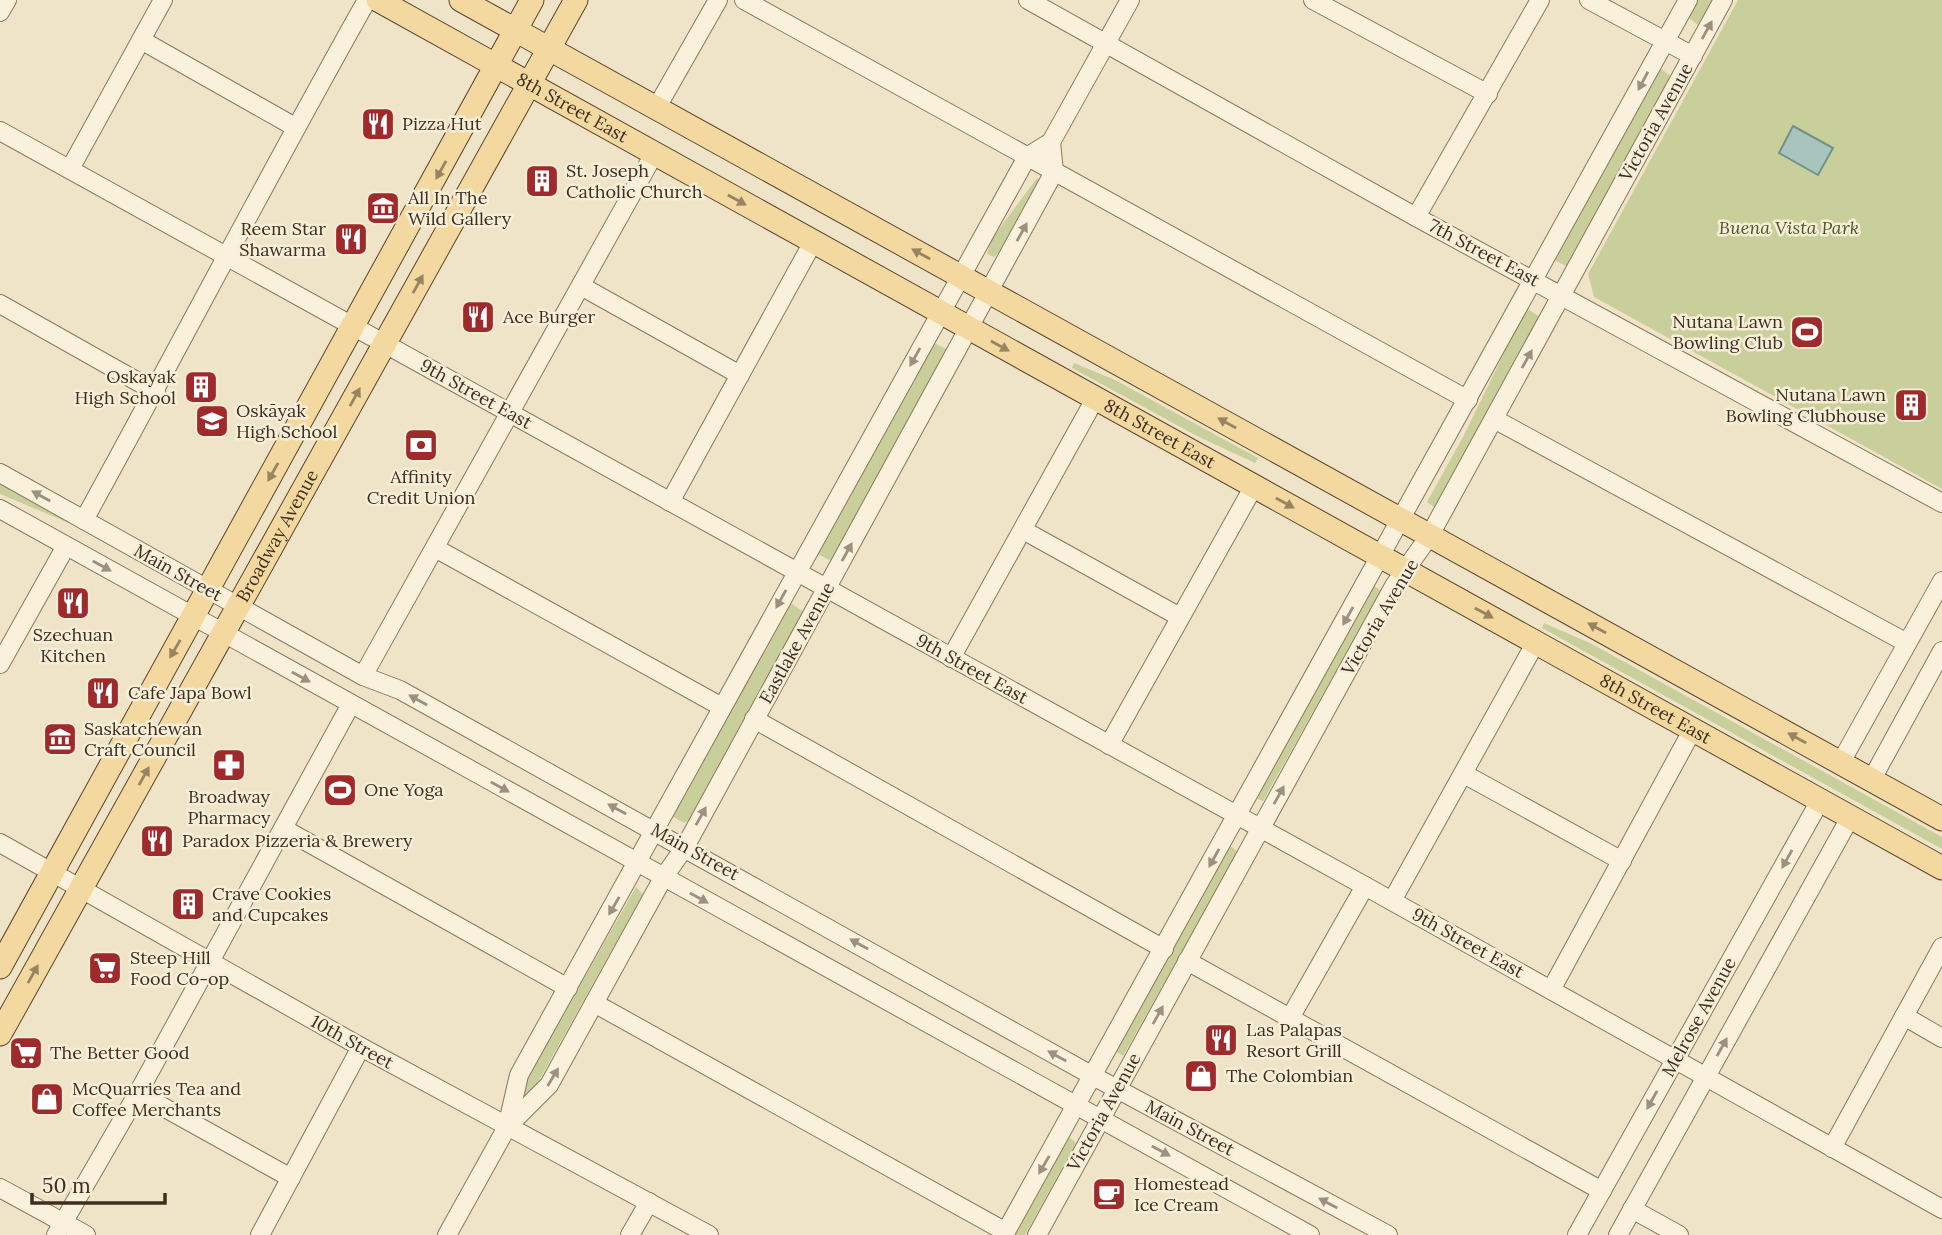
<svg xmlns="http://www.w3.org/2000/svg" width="1942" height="1235" font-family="Lora,serif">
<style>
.green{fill:#c9cf9b}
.water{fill:#a9c4bc;stroke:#6f938a;stroke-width:2}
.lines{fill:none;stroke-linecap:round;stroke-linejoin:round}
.minor-casing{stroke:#8d765c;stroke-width:20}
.major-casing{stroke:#5b4430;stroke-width:25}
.minor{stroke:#faf1dc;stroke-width:18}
.major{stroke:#f3d9a0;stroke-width:23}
.oneway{fill:#9c907e}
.oneway2{fill:#988460}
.labels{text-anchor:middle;stroke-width:5;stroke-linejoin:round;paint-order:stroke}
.street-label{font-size:18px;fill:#3d2e20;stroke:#f7eed8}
.poi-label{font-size:18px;fill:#3d2e20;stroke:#f7eed8;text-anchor:start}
.park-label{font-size:18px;font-style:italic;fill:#4d5a26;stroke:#f7eed8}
</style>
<rect width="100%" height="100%" fill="#f0e4c8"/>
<g class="green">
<path d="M 1697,0 L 1714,0 L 1698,25 L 1688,17 Z"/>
<path d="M 1738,0 L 1942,0 L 1942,489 L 1594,297 L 1588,274 Z"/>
<path d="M 1660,68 L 1673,78 L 1570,263 L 1566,266 L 1554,260 Z"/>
<path d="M 1037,178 L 1039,180 L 1000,251 L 994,257 L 987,254 L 991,240 Z"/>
<path d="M 1526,308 L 1540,317 L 1434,507 L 1427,502 L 1463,437 Z"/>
<path d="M 934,343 L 946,349 L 947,354 L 834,559 L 831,561 L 816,553 L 929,346 Z"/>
<path d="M 1074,363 L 1115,380 L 1258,458 L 1255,463 L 1197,436 L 1072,368 Z"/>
<path d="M 0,482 L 70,521 L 69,523 L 0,494 Z"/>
<path d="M 1373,585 L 1381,591 L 1263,801 L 1255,798 Z"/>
<path d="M 789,602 L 804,612 L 688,821 L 684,823 L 672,816 Z"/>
<path d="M 1544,623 L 1592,644 L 1942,837 L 1942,849 L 1542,628 Z"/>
<path d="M 1229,845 L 1238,852 L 1123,1056 L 1115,1051 Z"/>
<path d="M 636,887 L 643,894 L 527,1102 L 516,1098 Z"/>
<path d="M 1068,1136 L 1076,1143 L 1025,1235 L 1011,1235 Z"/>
</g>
<path class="water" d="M 1793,126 L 1833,148 L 1818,175 L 1779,153 Z"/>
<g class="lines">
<g class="minor-casing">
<g id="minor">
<path d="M 744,0 L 1468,400"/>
<path d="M 1028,0 L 1416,217 L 1942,503"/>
<path d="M 1313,0 L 1488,94"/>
<path d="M 1589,0 L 1693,56"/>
<path d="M 0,12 L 7,0"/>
<path d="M 141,40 L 295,127"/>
<path d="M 657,107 L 718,0"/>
<path d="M 0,131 L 1365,886 L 1942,1209"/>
<path d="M 70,169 L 163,0"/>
<path d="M 1416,217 L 1540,0"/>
<path d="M 581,286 L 740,375"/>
<path d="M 0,304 L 156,392"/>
<path d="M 1494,419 L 1907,643"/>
<path d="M 0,473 L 363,676 L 400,690 L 1093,1076 L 1388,1235"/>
<path d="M 670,502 L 813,242"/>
<path d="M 0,509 L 1310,1235"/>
<path d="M 84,520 C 179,347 270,172 367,0"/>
<path d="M 1023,530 L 1180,617"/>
<path d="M 435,548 L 722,707"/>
<path d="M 951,658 L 1095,399"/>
<path d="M 0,664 L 66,546"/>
<path d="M 363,676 L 654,154"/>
<path d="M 754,719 L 1164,949"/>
<path d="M 1109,745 L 1254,486"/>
<path d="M 1841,762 L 1942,581"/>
<path d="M 1464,774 L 1622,861"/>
<path d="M 1872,779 L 1942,651"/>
<path d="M 284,829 L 568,988"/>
<path d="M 0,843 L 361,1047 L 709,1235"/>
<path d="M 1392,901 L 1536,642"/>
<path d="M 1187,961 L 1602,1191"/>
<path d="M 1551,990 L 1693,729"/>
<path d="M 594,1003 L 1006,1232"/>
<path d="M 1904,1016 L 1942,1038"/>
<path d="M 1290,1018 L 1365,886"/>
<path d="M 138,1093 L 291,1178"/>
<path d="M 507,1127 L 519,1075 L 1027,157 L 1051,142 L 1130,0"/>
<path d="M 1832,1148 L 1942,947"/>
<path d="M 0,1188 L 86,1235"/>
<path d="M 1632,1209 L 1679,1235"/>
<path d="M 56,1235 L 138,1093 L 351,704"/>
<path d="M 260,1235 L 361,1047"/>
<path d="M 447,1235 L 507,1127 L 549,1085 L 663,878 L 685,847 L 1054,172 L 1051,142"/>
<path d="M 630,1235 L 649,1202"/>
<path d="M 1004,1235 L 1688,0"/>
<path d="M 1037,1235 L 1394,586 L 1430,535 L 1723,0"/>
<path d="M 1577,1235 L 1821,799"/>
<path d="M 1618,1235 L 1851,816"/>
</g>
</g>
<g class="major-casing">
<g id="major">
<path id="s1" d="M 378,0 L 1942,868"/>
<path d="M 461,0 L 1942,819"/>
<path d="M 0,967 L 532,0"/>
<path id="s2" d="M 0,1034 L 576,0"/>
</g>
</g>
<use href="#minor" class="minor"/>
<use href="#major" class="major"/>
</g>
<defs><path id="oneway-solid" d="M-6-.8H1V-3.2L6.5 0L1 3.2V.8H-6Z" transform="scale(1.75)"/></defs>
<g class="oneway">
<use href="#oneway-solid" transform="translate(1707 30) rotate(-61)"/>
<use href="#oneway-solid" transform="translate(1643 81) rotate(118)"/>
<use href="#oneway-solid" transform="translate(1022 232) rotate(-61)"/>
<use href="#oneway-solid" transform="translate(915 357) rotate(119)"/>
<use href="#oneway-solid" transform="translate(1527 359) rotate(-61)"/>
<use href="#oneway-solid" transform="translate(41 496) rotate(-151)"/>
<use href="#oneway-solid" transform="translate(847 552) rotate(-61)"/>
<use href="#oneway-solid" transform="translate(102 566) rotate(29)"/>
<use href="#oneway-solid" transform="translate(781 599) rotate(119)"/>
<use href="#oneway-solid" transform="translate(1348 616) rotate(119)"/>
<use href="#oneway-solid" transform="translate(301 677) rotate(29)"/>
<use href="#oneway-solid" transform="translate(418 700) rotate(-151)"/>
<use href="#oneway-solid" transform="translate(500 787) rotate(29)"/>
<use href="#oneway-solid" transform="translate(1279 795) rotate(-61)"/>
<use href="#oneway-solid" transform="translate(617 809) rotate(-151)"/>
<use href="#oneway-solid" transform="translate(701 816) rotate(-61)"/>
<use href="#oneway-solid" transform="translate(1214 858) rotate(119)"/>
<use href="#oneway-solid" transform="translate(1787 859) rotate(119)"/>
<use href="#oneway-solid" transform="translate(699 898) rotate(29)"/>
<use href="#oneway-solid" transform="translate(614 906) rotate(120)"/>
<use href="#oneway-solid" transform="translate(859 944) rotate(-151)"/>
<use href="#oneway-solid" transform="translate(1158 1015) rotate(-61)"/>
<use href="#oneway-solid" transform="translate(1722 1047) rotate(-61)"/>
<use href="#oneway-solid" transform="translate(1057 1056) rotate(-151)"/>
<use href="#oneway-solid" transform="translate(553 1077) rotate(-59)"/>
<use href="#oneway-solid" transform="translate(1652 1100) rotate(119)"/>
<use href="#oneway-solid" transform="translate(1161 1151) rotate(29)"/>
<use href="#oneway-solid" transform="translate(1044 1165) rotate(120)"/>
<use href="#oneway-solid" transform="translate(1328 1203) rotate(-152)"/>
</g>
<g class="oneway2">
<use href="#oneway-solid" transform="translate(441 170) rotate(119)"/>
<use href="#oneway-solid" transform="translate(737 200) rotate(29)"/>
<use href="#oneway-solid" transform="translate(921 254) rotate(-151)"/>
<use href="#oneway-solid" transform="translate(418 284) rotate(-61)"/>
<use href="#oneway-solid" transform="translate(1000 346) rotate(29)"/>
<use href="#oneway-solid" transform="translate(355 397) rotate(-61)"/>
<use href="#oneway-solid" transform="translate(1227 423) rotate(-151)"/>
<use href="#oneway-solid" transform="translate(273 472) rotate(119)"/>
<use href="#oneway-solid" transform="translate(1285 503) rotate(29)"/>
<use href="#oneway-solid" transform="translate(1484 613) rotate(29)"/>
<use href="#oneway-solid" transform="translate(1597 628) rotate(-151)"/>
<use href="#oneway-solid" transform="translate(175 649) rotate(120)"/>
<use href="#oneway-solid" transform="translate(1797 738) rotate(-151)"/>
<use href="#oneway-solid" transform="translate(144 776) rotate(-61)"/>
<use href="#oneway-solid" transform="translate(33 974) rotate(-61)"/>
</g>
<defs>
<g id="restaurant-square" transform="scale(1.75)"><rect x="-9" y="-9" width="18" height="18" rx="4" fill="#9e2a2b" stroke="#f7eed8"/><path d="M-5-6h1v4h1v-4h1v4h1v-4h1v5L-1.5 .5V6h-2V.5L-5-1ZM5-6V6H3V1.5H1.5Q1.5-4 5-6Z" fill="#fff"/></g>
<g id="building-square" transform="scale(1.75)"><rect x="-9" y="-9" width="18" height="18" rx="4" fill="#9e2a2b" stroke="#f7eed8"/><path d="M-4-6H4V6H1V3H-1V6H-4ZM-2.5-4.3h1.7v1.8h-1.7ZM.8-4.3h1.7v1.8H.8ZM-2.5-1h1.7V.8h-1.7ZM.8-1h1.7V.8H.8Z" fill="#fff"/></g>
<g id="museum-square" transform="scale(1.75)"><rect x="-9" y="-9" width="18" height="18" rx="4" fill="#9e2a2b" stroke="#f7eed8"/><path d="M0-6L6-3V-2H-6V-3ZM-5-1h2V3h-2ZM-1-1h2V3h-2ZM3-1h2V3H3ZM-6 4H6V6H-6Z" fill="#fff"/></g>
<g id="stadium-square" transform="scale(1.75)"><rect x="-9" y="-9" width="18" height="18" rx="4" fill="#9e2a2b" stroke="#f7eed8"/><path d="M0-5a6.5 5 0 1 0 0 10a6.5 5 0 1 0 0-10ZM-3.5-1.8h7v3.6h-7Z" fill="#fff"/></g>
<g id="school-square" transform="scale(1.75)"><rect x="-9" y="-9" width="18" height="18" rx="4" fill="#9e2a2b" stroke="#f7eed8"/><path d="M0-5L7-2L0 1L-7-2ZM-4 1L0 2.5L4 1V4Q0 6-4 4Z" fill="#fff"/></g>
<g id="bank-square" transform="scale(1.75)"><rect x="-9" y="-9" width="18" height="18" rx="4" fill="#9e2a2b" stroke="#f7eed8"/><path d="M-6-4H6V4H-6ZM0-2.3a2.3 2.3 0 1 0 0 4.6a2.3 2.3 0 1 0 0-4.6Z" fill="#fff"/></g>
<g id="pharmacy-square" transform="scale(1.75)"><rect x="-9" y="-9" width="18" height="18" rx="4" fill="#9e2a2b" stroke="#f7eed8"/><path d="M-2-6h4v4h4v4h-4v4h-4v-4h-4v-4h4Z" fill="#fff"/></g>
<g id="supermarket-square" transform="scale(1.75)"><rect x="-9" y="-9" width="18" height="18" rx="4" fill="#9e2a2b" stroke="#f7eed8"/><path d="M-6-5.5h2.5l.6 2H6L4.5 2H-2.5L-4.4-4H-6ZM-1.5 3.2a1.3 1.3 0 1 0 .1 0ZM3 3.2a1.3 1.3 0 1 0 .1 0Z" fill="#fff"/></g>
<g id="shop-square" transform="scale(1.75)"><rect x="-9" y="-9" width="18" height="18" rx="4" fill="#9e2a2b" stroke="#f7eed8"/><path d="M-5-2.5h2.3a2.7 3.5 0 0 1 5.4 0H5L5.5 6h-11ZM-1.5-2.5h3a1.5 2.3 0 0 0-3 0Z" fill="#fff"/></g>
<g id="cafe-square" transform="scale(1.75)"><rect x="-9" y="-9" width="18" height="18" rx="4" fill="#9e2a2b" stroke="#f7eed8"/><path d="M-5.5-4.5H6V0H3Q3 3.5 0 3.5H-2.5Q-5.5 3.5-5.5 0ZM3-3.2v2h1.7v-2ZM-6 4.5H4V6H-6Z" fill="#fff"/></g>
</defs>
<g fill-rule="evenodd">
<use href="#restaurant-square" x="378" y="124"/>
<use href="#building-square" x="542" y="181"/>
<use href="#museum-square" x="383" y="208"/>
<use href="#restaurant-square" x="351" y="239"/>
<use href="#restaurant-square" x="478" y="317"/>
<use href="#stadium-square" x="1807" y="332"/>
<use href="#building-square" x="201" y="387"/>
<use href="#building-square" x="1911" y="405"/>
<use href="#school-square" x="212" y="421"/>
<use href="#bank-square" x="421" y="445"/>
<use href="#restaurant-square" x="73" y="603"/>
<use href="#restaurant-square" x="103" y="693"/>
<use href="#museum-square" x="60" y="739"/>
<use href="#pharmacy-square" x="229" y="765"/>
<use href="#stadium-square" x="340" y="790"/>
<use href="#restaurant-square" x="157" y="841"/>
<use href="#building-square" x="188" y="904"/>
<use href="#supermarket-square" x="105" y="968"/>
<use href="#restaurant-square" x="1221" y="1040"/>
<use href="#supermarket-square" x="26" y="1053"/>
<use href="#shop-square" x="1201" y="1076"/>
<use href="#shop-square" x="47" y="1099"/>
<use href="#cafe-square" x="1109" y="1194"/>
</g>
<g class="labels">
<g class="street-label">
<text dy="6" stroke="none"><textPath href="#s1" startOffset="222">8th Street East</textPath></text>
<text transform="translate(1656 122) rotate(-61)" y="6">Victoria Avenue</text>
<text transform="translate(1484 253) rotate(28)" y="6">7th Street East</text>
<text transform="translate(476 394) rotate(29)" y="6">9th Street East</text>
<text dy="6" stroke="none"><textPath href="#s1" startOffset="894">8th Street East</textPath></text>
<text dy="6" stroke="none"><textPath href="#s2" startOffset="570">Broadway Avenue</textPath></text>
<text transform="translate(178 573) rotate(29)" y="6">Main Street</text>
<text transform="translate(1380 617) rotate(-59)" y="6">Victoria Avenue</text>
<text transform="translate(797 643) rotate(-61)" y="6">Eastlake Avenue</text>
<text transform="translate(972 669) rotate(29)" y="6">9th Street East</text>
<text dy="6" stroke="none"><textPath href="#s1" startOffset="1461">8th Street East</textPath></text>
<text transform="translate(695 852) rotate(29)" y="6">Main Street</text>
<text transform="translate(1468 943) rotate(29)" y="6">9th Street East</text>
<text transform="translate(1699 1017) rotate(-61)" y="6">Melrose Avenue</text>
<text transform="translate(352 1042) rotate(29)" y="6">10th Street</text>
<text transform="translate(1104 1112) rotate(-61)" y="6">Victoria Avenue</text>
<text transform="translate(1190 1128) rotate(28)" y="6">Main Street</text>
</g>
<g class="poi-label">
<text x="402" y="130">Pizza Hut</text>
<text x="566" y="177">St. Joseph<tspan x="566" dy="21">Catholic Church</tspan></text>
<text x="408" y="204">All In The<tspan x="408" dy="21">Wild Gallery</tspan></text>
<text x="326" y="235" text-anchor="end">Reem Star<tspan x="326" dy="21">Shawarma</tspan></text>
<text x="503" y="323">Ace Burger</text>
<text x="1783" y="328" text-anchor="end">Nutana Lawn<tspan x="1783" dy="21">Bowling Club</tspan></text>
<text x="176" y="383" text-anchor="end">Oskayak<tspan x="176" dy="21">High School</tspan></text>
<text x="1886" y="401" text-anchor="end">Nutana Lawn<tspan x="1886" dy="21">Bowling Clubhouse</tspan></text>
<text x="236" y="417">Oskāyak<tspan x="236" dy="21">High School</tspan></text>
<text x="421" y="483" text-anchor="middle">Affinity<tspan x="421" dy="21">Credit Union</tspan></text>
<text x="73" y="641" text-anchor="middle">Szechuan<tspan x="73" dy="21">Kitchen</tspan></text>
<text x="128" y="699">Cafe Japa Bowl</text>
<text x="84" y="735">Saskatchewan<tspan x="84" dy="21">Craft Council</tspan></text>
<text x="364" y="796">One Yoga</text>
<text x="229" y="803" text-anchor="middle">Broadway<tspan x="229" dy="21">Pharmacy</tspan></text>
<text x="182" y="847">Paradox Pizzeria &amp; Brewery</text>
<text x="212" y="900">Crave Cookies<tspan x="212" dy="21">and Cupcakes</tspan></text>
<text x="130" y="964">Steep Hill<tspan x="130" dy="21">Food Co-op</tspan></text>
<text x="1246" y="1036">Las Palapas<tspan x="1246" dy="21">Resort Grill</tspan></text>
<text x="50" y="1059">The Better Good</text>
<text x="1226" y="1082">The Colombian</text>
<text x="72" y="1095">McQuarries Tea and<tspan x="72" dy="21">Coffee Merchants</tspan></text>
<text x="1134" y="1190">Homestead<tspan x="1134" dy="21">Ice Cream</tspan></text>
</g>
<g class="park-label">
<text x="1789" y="234">Buena Vista Park</text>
</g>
</g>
<path d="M32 1193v10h133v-10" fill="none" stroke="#3d2e20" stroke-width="3.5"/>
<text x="42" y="1193" font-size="21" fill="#3d2e20" stroke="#f7eed8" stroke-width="5" paint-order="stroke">50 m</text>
</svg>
